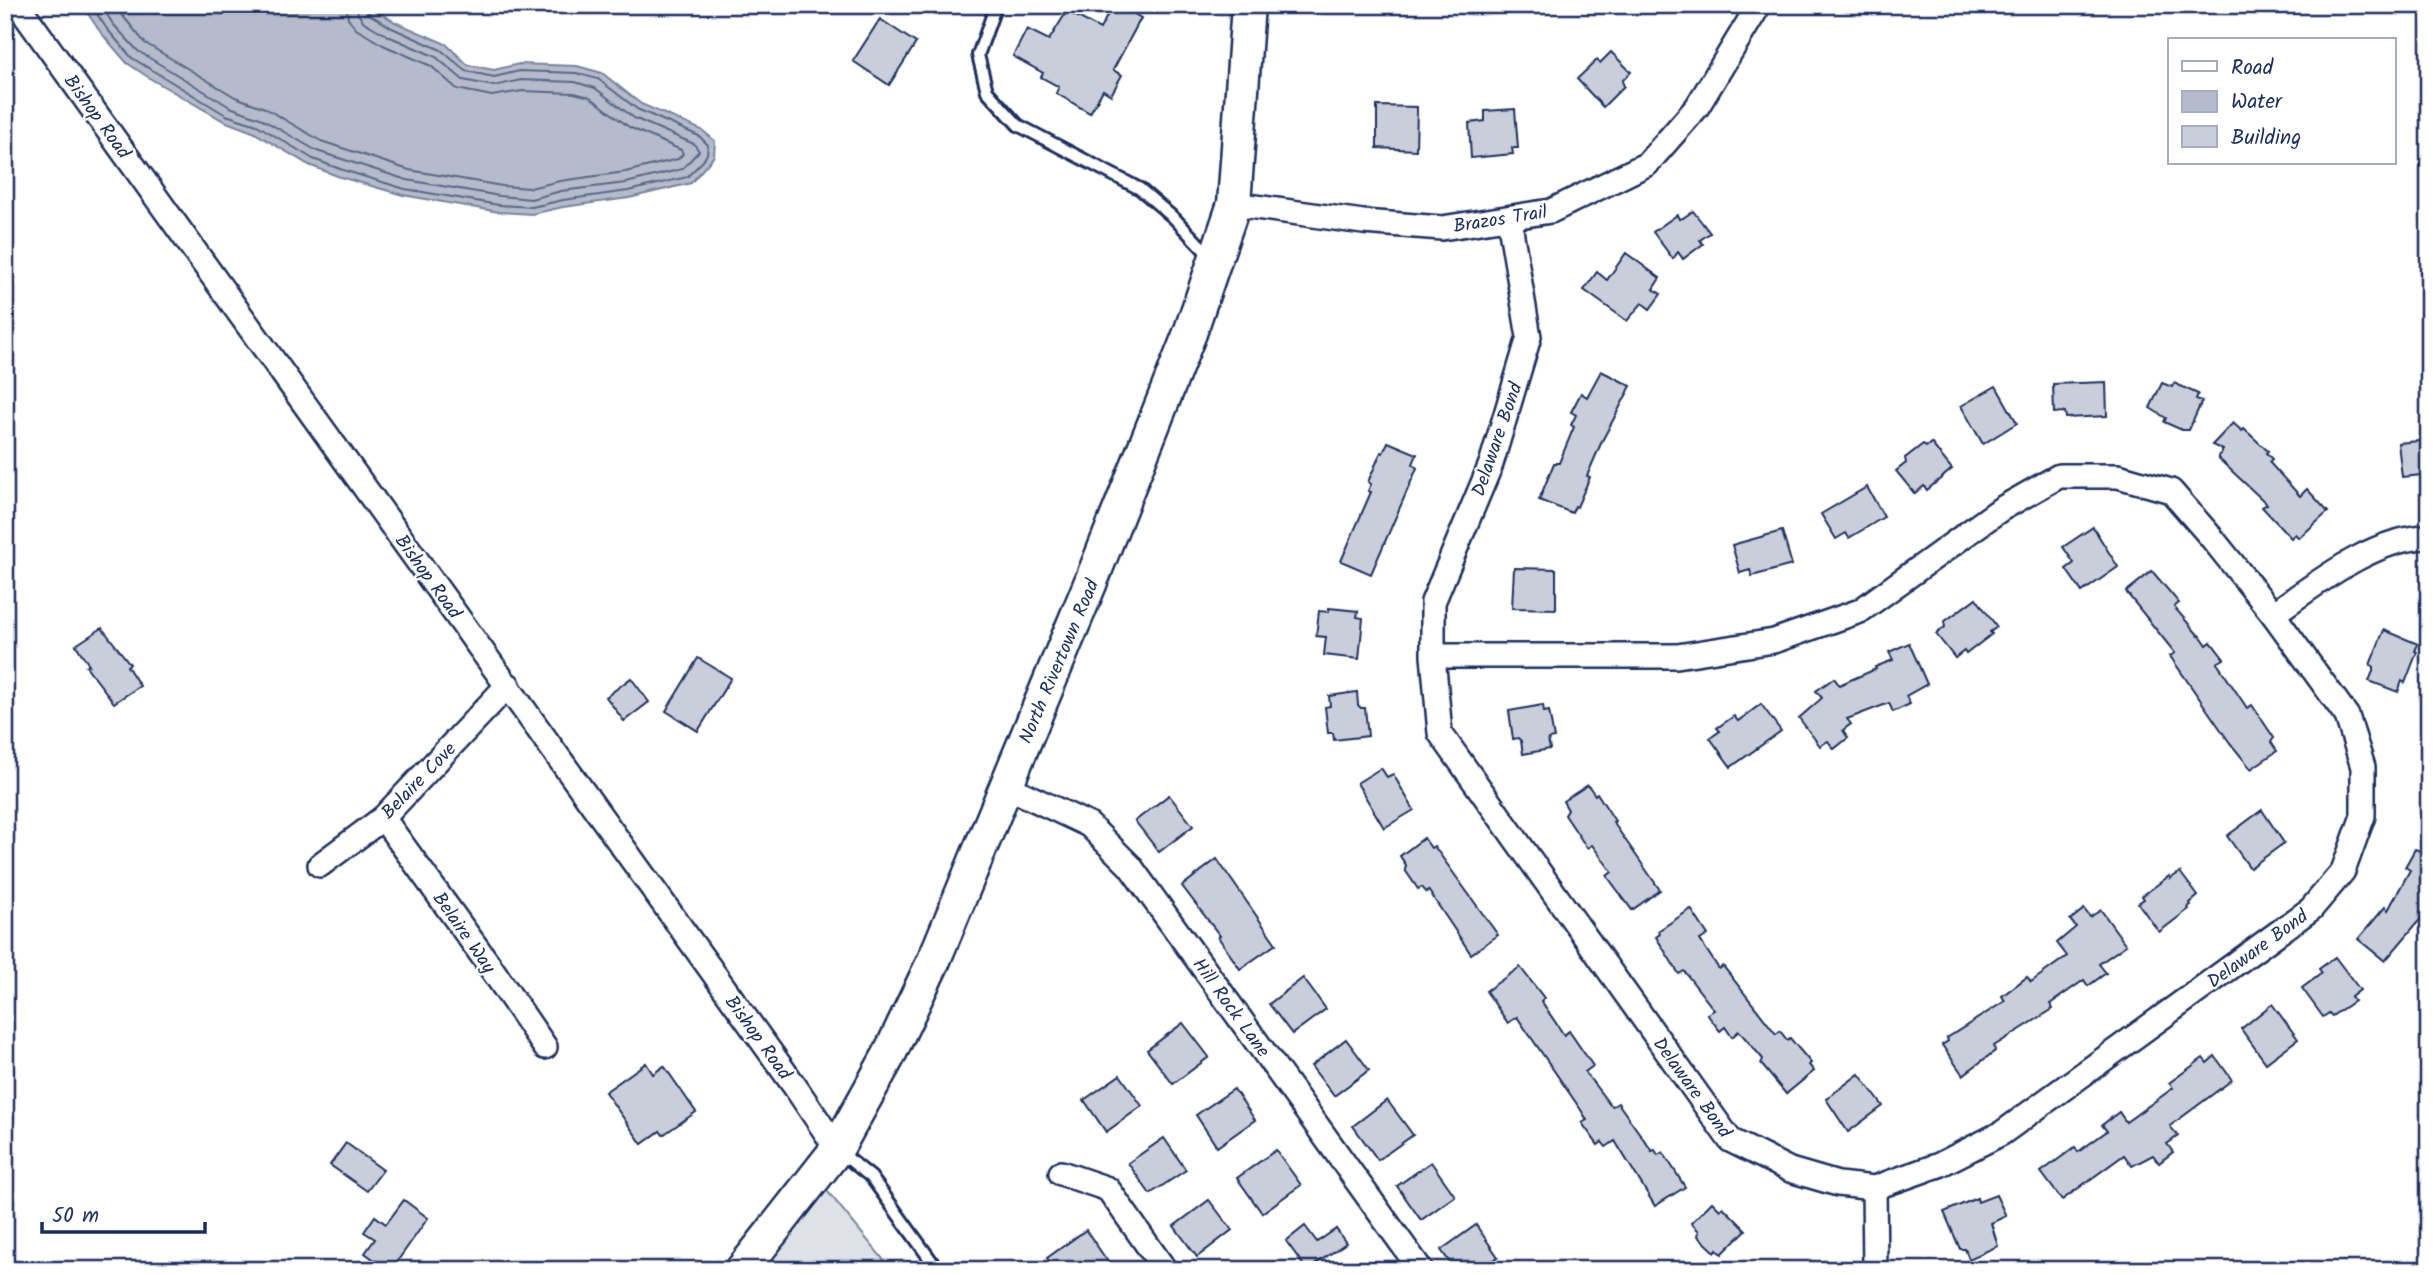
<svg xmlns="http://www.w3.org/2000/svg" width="2434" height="1275" font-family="Kalam,sans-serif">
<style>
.green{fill:#dee1e7;stroke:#7c88a2;stroke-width:2}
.water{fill:#b5bbca;stroke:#77839f;stroke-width:2}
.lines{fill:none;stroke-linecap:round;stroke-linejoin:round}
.shore{stroke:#596789;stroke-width:2}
.building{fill:#caceda;stroke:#1b2f5e;stroke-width:2}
.lane-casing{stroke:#1b2f5e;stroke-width:16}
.street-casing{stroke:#1b2f5e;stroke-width:28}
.secondary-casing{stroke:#1b2f5e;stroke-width:37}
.lane{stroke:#fff;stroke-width:10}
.street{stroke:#fff;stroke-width:23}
.secondary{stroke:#fff;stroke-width:32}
.labels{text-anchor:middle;stroke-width:5;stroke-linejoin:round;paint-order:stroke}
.street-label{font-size:19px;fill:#1b2f5e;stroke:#fff}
</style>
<rect width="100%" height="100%" fill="#fff"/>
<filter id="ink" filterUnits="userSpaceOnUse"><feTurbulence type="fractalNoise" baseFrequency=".0143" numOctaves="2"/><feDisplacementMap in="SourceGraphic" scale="14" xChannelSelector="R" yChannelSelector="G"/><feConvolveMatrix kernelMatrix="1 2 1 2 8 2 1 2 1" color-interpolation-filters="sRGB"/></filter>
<g filter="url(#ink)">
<path class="green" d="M 824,1187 L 892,1270 L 749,1270 Z"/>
<path class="water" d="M 82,5 L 368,5 L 395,22 L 446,44 L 468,65 L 494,70 L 519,64 L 577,66 L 602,73 L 641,104 L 702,130 L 715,141 L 714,156 L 691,183 L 629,198 L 563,207 L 532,214 L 499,212 L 403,195 L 340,177 L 309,165 L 253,132 L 224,121 L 151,79 L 127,63 L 101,33 Z"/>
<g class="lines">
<g class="shore">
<path d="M 91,5 L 107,29 L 132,58 L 226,115 L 257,125 L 313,159 L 343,170 L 405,189 L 499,205 L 532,207 L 563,200 L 628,191 L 687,177 L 703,161 L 707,154 L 708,145 L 699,136 L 637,109 L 598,79 L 576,73 L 520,71 L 494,77 L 466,71 L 441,50 L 392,28 L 369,14 L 365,5"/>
<path d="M 101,5 L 113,24 L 138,51 L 230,107 L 260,118 L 317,151 L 407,180 L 500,196 L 531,199 L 561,191 L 626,183 L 682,169 L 699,151 L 694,144 L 634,118 L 595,88 L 575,82 L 521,80 L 494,86 L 463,80 L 436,57 L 388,36 L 364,22 L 358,14 L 356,5"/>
<path d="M 114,5 L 145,43 L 235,97 L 265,108 L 321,141 L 409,170 L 502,186 L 530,188 L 560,181 L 625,172 L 678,159 L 683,154 L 681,150 L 629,127 L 590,97 L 574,93 L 522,91 L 492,96 L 457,89 L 431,66 L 383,45 L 356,29 L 348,18 L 346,5"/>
</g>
</g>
<g class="building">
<path d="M 1113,5 L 1119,5 L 1141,18 L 1113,70 L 1122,75 L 1111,95 L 1103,90 L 1090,113 L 1056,93 L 1059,87 L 1041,77 L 1043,73 L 1013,56 L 1027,29 L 1049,40 L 1067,11 L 1100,29 Z"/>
<path d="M 880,19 L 916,43 L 889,85 L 853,61 Z"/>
<path d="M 1611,52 L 1631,72 L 1622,81 L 1624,86 L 1603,107 L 1577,79 L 1597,60 L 1600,63 Z"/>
<path d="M 1377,106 L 1417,107 L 1416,150 L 1377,148 Z"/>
<path d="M 1515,109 L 1518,148 L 1512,148 L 1513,154 L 1471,158 L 1469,123 L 1485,121 L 1485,111 Z"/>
<path d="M 1693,211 L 1710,233 L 1700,240 L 1703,244 L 1683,259 L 1678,252 L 1673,259 L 1653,232 L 1677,215 L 1679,219 L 1683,218 Z"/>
<path d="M 1626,253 L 1660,278 L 1653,289 L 1661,294 L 1650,309 L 1642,303 L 1627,321 L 1584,290 L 1597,272 L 1607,280 Z"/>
<path d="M 1601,371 L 1631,386 L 1602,441 L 1587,476 L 1590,477 L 1577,507 L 1575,506 L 1572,513 L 1539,500 L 1554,463 L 1559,463 L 1574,427 L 1571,425 L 1576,415 L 1571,412 L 1581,393 L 1587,397 Z"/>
<path d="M 2106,382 L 2107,416 L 2066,418 L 2065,412 L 2054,413 L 2053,384 Z"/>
<path d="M 2162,383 L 2172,387 L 2174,383 L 2198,394 L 2196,399 L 2202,401 L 2189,430 L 2182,430 L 2164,422 L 2166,418 L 2150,408 Z"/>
<path d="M 1996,386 L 2017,423 L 1983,444 L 1961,406 Z"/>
<path d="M 2233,423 L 2242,431 L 2244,429 L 2268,451 L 2266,453 L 2272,459 L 2269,462 L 2300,496 L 2307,489 L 2328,512 L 2299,538 L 2295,534 L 2291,538 L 2262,507 L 2267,504 L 2218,458 L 2223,450 L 2212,445 Z"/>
<path d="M 2429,440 L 2429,469 L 2422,470 L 2422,475 L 2402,477 L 2398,443 Z"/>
<path d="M 1388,442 L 1417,454 L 1413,464 L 1417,468 L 1371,574 L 1341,561 L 1371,492 L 1368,491 L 1371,484 L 1368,482 L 1381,452 L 1383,453 Z"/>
<path d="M 1931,443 L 1952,469 L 1927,490 L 1924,486 L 1915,494 L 1896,471 L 1906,463 L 1905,458 L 1923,444 L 1926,447 Z"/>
<path d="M 1867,487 L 1884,517 L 1849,538 L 1846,533 L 1836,539 L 1821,514 Z"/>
<path d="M 2093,527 L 2118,567 L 2082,592 L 2066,569 L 2074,563 L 2063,547 Z"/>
<path d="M 1782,531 L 1792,565 L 1752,576 L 1750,570 L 1740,573 L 1732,545 Z"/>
<path d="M 1514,568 L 1556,569 L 1556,609 L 1512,608 Z"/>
<path d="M 2152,571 L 2179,603 L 2174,607 L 2199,636 L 2200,635 L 2207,645 L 2211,642 L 2224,659 L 2217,663 L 2247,708 L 2252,705 L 2274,738 L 2271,742 L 2277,751 L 2251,769 L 2230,743 L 2170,656 L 2175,653 L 2126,592 Z"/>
<path d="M 1976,598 L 1997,627 L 1990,632 L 1992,634 L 1966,654 L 1964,651 L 1955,658 L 1936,634 L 1945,627 L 1944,622 Z"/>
<path d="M 1329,608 L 1358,611 L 1357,617 L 1363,618 L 1359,659 L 1324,655 L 1326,637 L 1316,636 L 1319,611 L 1329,612 Z"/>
<path d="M 102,628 L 130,664 L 127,666 L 140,686 L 114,703 L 86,666 L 89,665 L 76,645 Z"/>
<path d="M 2384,630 L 2418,644 L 2415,651 L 2417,652 L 2405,683 L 2402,681 L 2398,692 L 2369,681 L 2373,671 L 2373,666 L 2370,665 Z"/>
<path d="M 1909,643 L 1927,684 L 1906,696 L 1910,704 L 1893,712 L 1889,703 L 1847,719 L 1851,724 L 1843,730 L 1848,738 L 1834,749 L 1828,741 L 1820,746 L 1799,718 L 1822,698 L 1816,691 L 1834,678 L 1839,685 L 1876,669 L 1875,667 L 1893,660 L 1889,652 Z"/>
<path d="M 698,658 L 731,678 L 698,731 L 666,711 Z"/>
<path d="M 631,678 L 649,702 L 624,721 L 606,697 Z"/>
<path d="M 1357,692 L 1358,705 L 1361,708 L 1365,708 L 1368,736 L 1334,740 L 1333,733 L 1328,733 L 1325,707 L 1330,706 L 1329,696 Z"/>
<path d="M 1761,704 L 1781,731 L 1731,767 L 1710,738 L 1720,731 L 1717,728 L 1734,716 L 1738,721 Z"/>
<path d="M 1543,705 L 1544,712 L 1549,711 L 1554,738 L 1548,739 L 1550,749 L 1523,754 L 1521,741 L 1518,738 L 1513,739 L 1509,711 Z"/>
<path d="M 1381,768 L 1387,777 L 1393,774 L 1414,810 L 1384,828 L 1357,783 Z"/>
<path d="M 1588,785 L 1595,795 L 1597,793 L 1615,821 L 1613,822 L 1660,890 L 1632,910 L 1607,876 L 1612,872 L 1592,845 L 1587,848 L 1565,815 L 1568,810 L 1563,801 Z"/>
<path d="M 1169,795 L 1193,826 L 1159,852 L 1135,821 Z"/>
<path d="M 2262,810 L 2284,843 L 2250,868 L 2227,836 Z"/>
<path d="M 2429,835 L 2429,909 L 2385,961 L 2358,939 L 2385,907 L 2388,910 L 2410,870 L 2405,867 L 2415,849 L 2420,851 Z"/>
<path d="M 1424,838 L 1431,848 L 1434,846 L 1498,935 L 1471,954 L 1428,890 L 1426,892 L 1422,887 L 1418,889 L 1405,870 L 1406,865 L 1400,856 Z"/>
<path d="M 1217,859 L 1276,944 L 1240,969 L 1218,937 L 1220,936 L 1182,886 Z"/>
<path d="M 2180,872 L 2198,896 L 2190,903 L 2191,905 L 2188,907 L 2189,909 L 2159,932 L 2138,903 L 2144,899 L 2142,896 L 2169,876 L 2170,879 Z"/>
<path d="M 1691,909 L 1708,935 L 1700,940 L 1719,969 L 1723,966 L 1776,1034 L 1780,1031 L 1787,1040 L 1790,1038 L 1811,1063 L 1809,1065 L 1814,1071 L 1786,1094 L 1761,1064 L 1763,1059 L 1739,1031 L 1732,1037 L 1725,1027 L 1720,1031 L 1707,1014 L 1714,1010 L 1684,971 L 1679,974 L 1656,937 L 1660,934 L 1658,931 Z"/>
<path d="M 2084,909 L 2090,917 L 2101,910 L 2126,945 L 2099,964 L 2106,973 L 2088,986 L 2084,980 L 2050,1004 L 2053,1009 L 1994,1046 L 1995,1051 L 1963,1075 L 1942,1045 L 1948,1041 L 1947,1038 L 2005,1001 L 2002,996 L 2027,977 L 2031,982 L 2067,956 L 2057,943 L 2076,927 L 2070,920 Z"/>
<path d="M 2335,957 L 2360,990 L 2351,997 L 2354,1001 L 2332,1016 L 2329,1013 L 2323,1017 L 2302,988 L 2322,973 L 2319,969 Z"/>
<path d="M 1520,967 L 1544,998 L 1541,1001 L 1564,1035 L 1569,1031 L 1593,1066 L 1585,1072 L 1610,1105 L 1613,1106 L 1618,1103 L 1652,1151 L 1655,1150 L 1658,1155 L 1663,1152 L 1685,1187 L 1655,1206 L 1615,1141 L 1606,1147 L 1602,1142 L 1598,1145 L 1582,1123 L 1587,1120 L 1581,1110 L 1517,1017 L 1508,1023 L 1486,991 Z"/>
<path d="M 1303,978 L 1326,1009 L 1292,1034 L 1269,1004 Z"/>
<path d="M 2272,1004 L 2298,1039 L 2266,1063 L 2241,1029 Z"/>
<path d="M 1183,1023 L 1209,1057 L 1173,1084 L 1147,1050 Z"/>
<path d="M 1346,1039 L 1369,1070 L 1334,1096 L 1311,1066 Z"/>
<path d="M 2215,1056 L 2232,1080 L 2170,1126 L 2178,1136 L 2167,1144 L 2173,1152 L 2159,1163 L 2153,1155 L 2132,1166 L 2124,1155 L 2062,1200 L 2041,1172 L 2075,1147 L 2078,1152 L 2107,1131 L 2102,1125 L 2119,1112 L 2126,1122 L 2173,1088 L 2169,1083 L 2203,1058 L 2207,1063 Z"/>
<path d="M 646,1063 L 653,1074 L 664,1066 L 696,1112 L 663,1135 L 660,1131 L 642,1144 L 605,1092 Z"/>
<path d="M 1859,1074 L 1883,1106 L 1848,1132 L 1826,1099 Z"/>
<path d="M 1120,1075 L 1142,1106 L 1106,1132 L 1084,1100 Z"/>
<path d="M 1234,1089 L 1255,1120 L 1217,1147 L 1196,1115 Z"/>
<path d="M 1387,1100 L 1413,1135 L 1378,1160 L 1353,1126 Z"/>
<path d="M 1164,1138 L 1186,1170 L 1150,1194 L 1128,1163 Z"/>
<path d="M 346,1143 L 383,1170 L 367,1191 L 330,1165 Z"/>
<path d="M 1276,1150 L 1301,1185 L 1262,1213 L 1237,1178 Z"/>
<path d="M 1431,1162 L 1455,1196 L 1421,1220 L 1397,1186 Z"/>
<path d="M 1996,1195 L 2006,1216 L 1991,1223 L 1998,1246 L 1969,1259 L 1965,1249 L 1960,1249 L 1944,1212 L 1977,1198 L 1978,1202 Z"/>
<path d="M 404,1200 L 428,1218 L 391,1270 L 388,1270 L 365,1253 L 375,1239 L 364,1232 L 375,1216 L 386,1224 Z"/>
<path d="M 1209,1200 L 1232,1230 L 1197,1257 L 1174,1226 Z"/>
<path d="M 1712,1202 L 1720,1210 L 1723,1207 L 1746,1230 L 1722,1254 L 1717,1249 L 1715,1252 L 1698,1236 L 1699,1231 L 1691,1223 Z"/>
<path d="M 1476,1225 L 1498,1257 L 1480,1270 L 1455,1270 L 1441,1250 Z"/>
<path d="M 1305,1226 L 1317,1242 L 1336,1229 L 1346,1243 L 1307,1270 L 1286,1241 Z"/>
<path d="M 1086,1230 L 1108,1262 L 1098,1270 L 1056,1270 L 1047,1258 Z"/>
</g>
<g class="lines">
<g class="lane-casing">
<g id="lane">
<path d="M 996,5 L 978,55 L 987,91 L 1018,125 L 1140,189 L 1175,219 L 1212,258"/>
<path d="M 840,1152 L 871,1177 L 938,1270"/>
</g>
</g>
<g class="street-casing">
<g id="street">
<path d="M 18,5 L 796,1088 L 837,1149"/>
<path d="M 1234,204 L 1363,222 L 1442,228 L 1551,211 L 1647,164 L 1697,107 L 1759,5"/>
<path d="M 2273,614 C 2316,584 2374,537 2429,537"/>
<path d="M 1433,656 L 1677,656 L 1774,641 L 1860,611 L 2001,509 L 2059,476 L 2118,476 L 2171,491 L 2211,537 L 2273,614 L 2347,716 L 2363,767 L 2363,816 L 2343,871 L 2311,909 L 2002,1133 L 1939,1165 L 1874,1188 L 1838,1184 L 1790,1170 L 1730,1140 L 1440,733 L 1433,656 L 1433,602 L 1491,464 L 1529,337 L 1509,218"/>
<path d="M 1006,786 L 1089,825 L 1130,866 L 1421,1270"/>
<path d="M 383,818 L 487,962 L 545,1047"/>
<path d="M 320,865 L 383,818 L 508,685"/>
<path d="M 1061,1173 L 1108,1189 L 1165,1270"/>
<path d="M 1874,1188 L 1875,1270"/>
</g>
</g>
<g class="secondary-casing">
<path id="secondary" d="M 742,1270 L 837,1149 L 889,1055 L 934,960 L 1090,584 L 1190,333 L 1234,204 L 1248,5"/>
</g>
<use href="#lane" class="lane"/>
<use href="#street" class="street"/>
<use href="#secondary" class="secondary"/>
</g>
</g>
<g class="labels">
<g class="street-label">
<text transform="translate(98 116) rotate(54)" y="7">Bishop Road</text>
<text transform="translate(1500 218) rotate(-9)" y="7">Brazos Trail</text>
<text transform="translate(1496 439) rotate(-71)" y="7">Delaware Bond</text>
<text transform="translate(429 576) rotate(54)" y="7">Bishop Road</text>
<text transform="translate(1058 661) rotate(-67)" y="7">North Rivertown Road</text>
<text transform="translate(418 780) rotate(-46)" y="7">Belaire Cove</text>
<text transform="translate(465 932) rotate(55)" y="7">Belaire Way</text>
<text transform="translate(2257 948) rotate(-36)" y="7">Delaware Bond</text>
<text transform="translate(1232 1007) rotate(54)" y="7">Hill Rock Lane</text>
<text transform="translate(759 1037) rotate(54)" y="7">Bishop Road</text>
<text transform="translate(1693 1087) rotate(54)" y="7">Delaware Bond</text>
</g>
</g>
<rect width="2434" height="1275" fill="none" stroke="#fff" stroke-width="28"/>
<rect x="14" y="14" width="2406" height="1247" fill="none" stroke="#1b2f5e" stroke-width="2.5" filter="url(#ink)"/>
<rect x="2168" y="38" width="228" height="126" fill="#ffffff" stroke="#a4acbf" stroke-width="2"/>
<rect x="2182" y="61" width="35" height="10" fill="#ffffff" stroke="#a4acbf" stroke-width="2"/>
<text x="2231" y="74" font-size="21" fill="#1b2f5e">Road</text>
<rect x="2182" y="91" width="35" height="21" fill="#b5bbca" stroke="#a4acbf" stroke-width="2"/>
<text x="2231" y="108" font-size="21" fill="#1b2f5e">Water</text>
<rect x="2182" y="126" width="35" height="21" fill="#caceda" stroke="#a4acbf" stroke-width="2"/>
<text x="2231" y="144" font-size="21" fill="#1b2f5e">Building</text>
<path d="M42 1222v10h163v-10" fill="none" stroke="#1b2f5e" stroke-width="3.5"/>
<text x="52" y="1222" font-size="21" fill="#1b2f5e" stroke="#ffffff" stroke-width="5" paint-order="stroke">50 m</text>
</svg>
